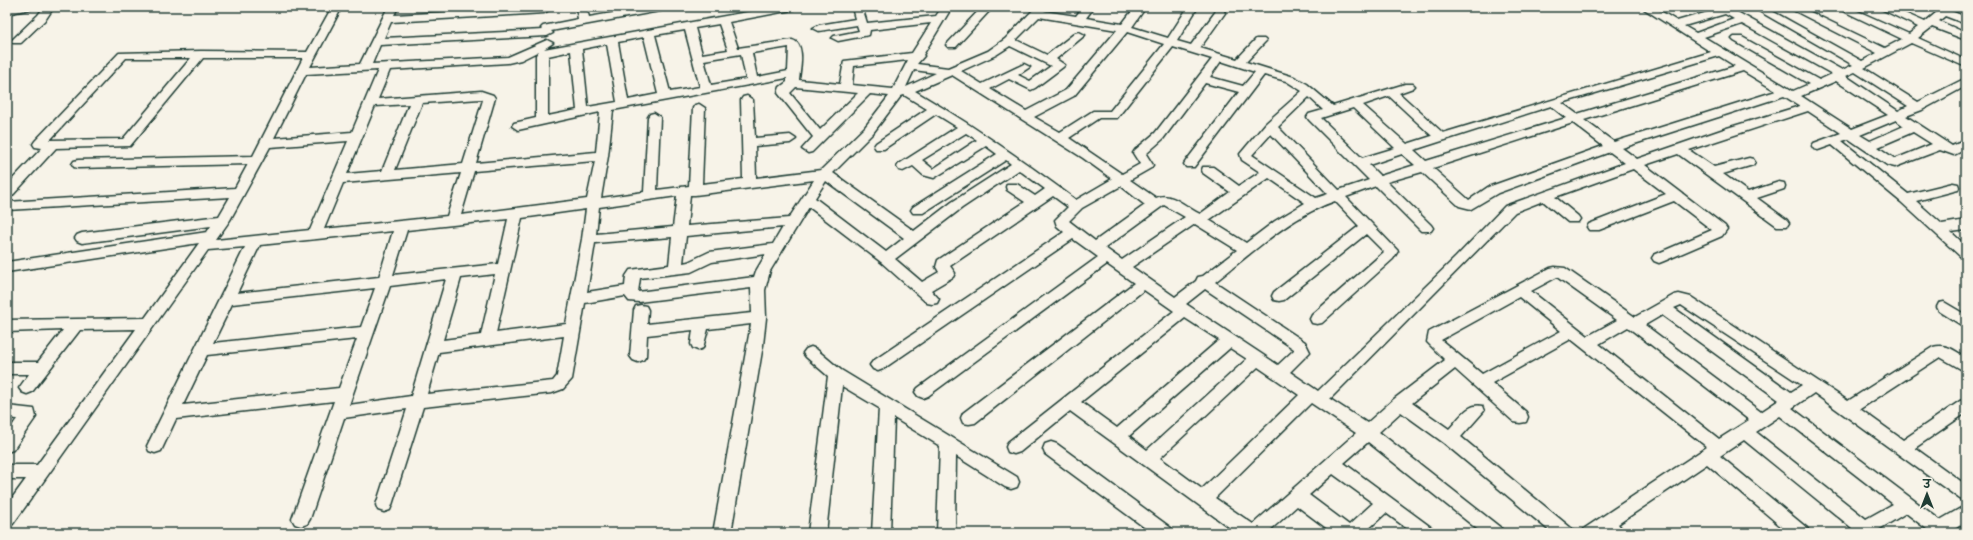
<svg xmlns="http://www.w3.org/2000/svg" width="1973" height="540" font-family="Pangolin,'Playpen Sans Deva',sans-serif">
<style>
.lines{fill:none;stroke-linecap:round;stroke-linejoin:round}
.minor-casing{stroke:#1f3d34;stroke-width:3}
.minor{fill:#f7f3e8;fill-rule:evenodd}
</style>
<rect width="100%" height="100%" fill="#f7f3e8"/>
<filter id="ink" filterUnits="userSpaceOnUse"><feTurbulence type="fractalNoise" baseFrequency=".025" numOctaves="2"/><feDisplacementMap in="SourceGraphic" scale="8" xChannelSelector="R" yChannelSelector="G"/><feConvolveMatrix kernelMatrix="1 2 1 2 8 2 1 2 1" color-interpolation-filters="sRGB"/></filter>
<g filter="url(#ink)">
<g class="lines">
<g class="minor-casing">
<g id="minor">
<path d="M 32,7 L 31,9 L 7,14 L 7,8 Z"/>
<path d="M 44,7 L 54,7 L 46,19 L 21,43 L 13,43 L 11,41 L 13,39 L 38,15 Z"/>
<path d="M 332,7 L 342,7 L 310,67 L 360,64 L 388,7 L 398,7 L 394,15 L 540,7 L 548,8 L 549,10 L 544,13 L 391,22 L 384,38 L 543,30 L 541,28 L 543,26 L 578,19 L 576,7 L 586,7 L 589,17 L 647,7 L 670,7 L 665,10 L 551,31 L 553,33 L 547,36 L 380,45 L 372,64 L 508,57 L 547,40 L 553,43 L 544,49 L 774,7 L 797,7 L 792,10 L 729,22 L 738,48 L 792,40 C 806,43 800,69 799,80 L 840,84 L 844,61 L 912,53 L 931,23 L 870,30 L 869,35 L 838,41 L 832,38 L 834,36 L 859,31 L 857,25 L 819,31 L 813,28 L 819,25 L 855,19 L 852,7 L 862,7 L 867,23 L 936,16 L 942,7 L 952,7 L 923,55 L 924,56 L 917,64 L 948,68 L 988,51 L 1005,39 L 1036,7 L 1047,7 L 1044,11 L 1076,16 L 1083,7 L 1094,7 L 1086,18 L 1122,24 L 1135,7 L 1146,7 L 1132,27 L 1168,38 L 1188,7 L 1198,7 L 1177,41 L 1191,45 L 1216,11 L 1224,11 L 1225,13 L 1200,48 L 1237,59 L 1256,39 L 1264,39 L 1266,41 L 1264,43 L 1246,62 L 1294,77 L 1307,84 L 1333,106 L 1405,84 L 1413,84 L 1415,86 L 1413,88 L 1399,93 L 1443,133 L 1711,52 L 1641,7 L 1654,7 L 1677,21 L 1722,8 L 1730,8 L 1842,70 L 1853,65 L 1752,7 L 1765,7 L 1862,61 L 1877,53 L 1787,7 L 1800,7 L 1885,48 L 1902,39 L 1835,7 L 1849,7 L 1909,34 L 1918,27 L 1877,7 L 1891,7 L 1925,22 L 1943,7 L 1955,7 L 1951,11 L 1966,17 L 1966,24 L 1945,16 L 1939,21 L 1966,33 L 1966,40 L 1932,27 L 1918,38 L 1966,60 L 1966,67 L 1911,43 L 1864,68 L 1918,102 L 1966,78 L 1966,86 L 1922,110 L 1906,116 L 1952,146 L 1966,140 L 1966,149 L 1954,155 L 1940,150 L 1895,167 L 1887,165 L 1849,139 L 1842,141 L 1908,194 L 1953,183 L 1958,184 L 1959,187 L 1958,190 L 1916,201 L 1942,224 L 1966,220 L 1966,230 L 1951,232 L 1966,246 L 1966,259 L 1961,257 L 1901,202 L 1832,145 L 1818,150 L 1814,149 L 1812,146 L 1814,143 L 1841,133 L 1808,111 L 1689,150 L 1714,167 L 1749,158 L 1753,159 L 1755,162 L 1753,165 L 1723,174 L 1748,192 L 1779,182 L 1784,183 L 1785,186 L 1784,189 L 1757,198 L 1787,220 L 1789,223 L 1787,226 L 1777,226 L 1678,154 L 1645,165 L 1725,226 L 1727,229 L 1722,236 L 1664,261 L 1659,263 L 1654,261 L 1652,258 L 1654,255 L 1712,230 L 1674,201 L 1599,230 L 1589,230 L 1587,227 L 1589,224 L 1666,194 L 1633,169 L 1555,197 L 1578,216 L 1580,219 L 1578,222 L 1568,222 L 1543,201 L 1515,212 L 1330,399 L 1367,423 L 1394,399 L 1445,360 L 1427,342 L 1429,332 L 1550,268 L 1555,267 L 1565,268 L 1635,317 L 1674,295 L 1679,294 L 1691,297 L 1848,401 L 1933,347 C 1946,343 1956,351 1966,358 L 1966,372 L 1940,357 L 1860,409 L 1903,440 L 1960,401 L 1966,399 L 1966,413 L 1915,448 L 1966,485 L 1966,501 L 1960,499 L 1814,393 L 1792,408 L 1940,520 L 1966,505 L 1966,521 L 1952,531 L 1953,533 L 1926,533 L 1928,530 L 1906,513 L 1873,533 L 1849,533 L 1852,528 L 1744,440 L 1720,456 L 1807,528 L 1810,533 L 1789,533 L 1707,464 L 1618,524 L 1625,533 L 1582,533 L 1585,528 L 1707,447 L 1571,339 L 1492,383 L 1526,412 L 1528,417 L 1526,422 L 1520,423 L 1514,422 L 1455,369 L 1412,403 L 1449,429 C 1458,420 1468,402 1482,406 L 1484,411 L 1461,437 L 1571,528 L 1574,533 L 1552,533 L 1444,443 L 1401,412 L 1379,432 L 1501,528 L 1504,533 L 1482,533 L 1368,442 L 1344,463 L 1432,528 L 1435,533 L 1413,533 L 1386,513 L 1364,533 L 1333,533 L 1297,506 L 1267,533 L 1237,533 L 1070,411 L 1020,452 L 1014,454 L 1008,452 L 1006,447 L 1008,442 L 1174,311 L 1144,290 L 975,423 L 969,424 L 963,423 L 961,418 L 963,413 L 1134,283 L 1107,264 L 928,396 L 923,398 L 918,396 L 915,392 L 918,388 L 1098,257 L 1073,239 L 883,369 L 878,371 L 873,369 L 870,365 L 873,361 L 1064,232 L 1057,226 L 1055,220 L 1068,207 L 1053,196 L 950,266 L 955,273 L 953,277 L 931,290 L 939,299 L 937,303 L 932,304 L 927,303 L 881,262 L 809,207 L 770,271 L 765,290 L 766,318 L 763,345 L 731,533 L 713,533 L 751,324 L 708,329 L 703,348 L 698,350 L 693,348 L 691,344 L 693,330 L 647,335 L 646,356 L 643,360 L 638,362 L 633,360 L 630,356 L 634,310 L 636,306 L 641,305 L 646,306 L 648,310 L 647,324 L 752,313 L 751,288 L 639,302 L 629,301 L 625,296 L 585,303 L 572,379 L 563,389 L 552,393 L 423,407 L 392,505 L 390,510 L 384,512 L 378,510 L 376,505 L 407,409 L 344,418 L 310,519 L 307,524 L 301,526 L 295,524 L 292,519 L 334,401 L 176,419 L 161,451 L 155,453 L 149,451 L 147,446 L 245,247 L 208,250 L 13,524 L 7,526 L 7,505 L 26,479 L 7,479 L 7,465 L 37,465 L 136,329 L 80,330 L 32,392 L 27,394 L 22,392 L 19,388 L 29,374 L 7,374 L 7,362 L 38,362 L 63,330 L 7,332 L 7,320 L 145,318 L 199,243 L 7,272 L 7,262 L 207,232 L 211,226 L 82,243 L 77,241 L 75,238 L 77,235 L 82,233 L 219,216 L 230,197 L 7,210 L 7,202 L 235,188 L 248,164 L 78,168 L 74,167 L 72,164 L 74,161 L 78,160 L 253,156 L 303,58 L 203,58 L 130,146 L 56,148 L 12,196 L 7,197 L 7,185 L 42,148 L 35,147 L 33,144 L 35,141 L 119,53 L 201,51 L 307,52 ZM 1725,14 L 1734,19 L 1696,33 L 1684,26 ZM 1039,17 L 1117,30 L 1066,90 L 1026,111 L 990,89 L 1009,79 L 1031,90 L 1035,88 L 1063,67 L 1065,65 L 1056,59 L 1085,35 L 1079,32 L 1075,33 L 1047,55 L 1016,40 ZM 719,24 L 728,50 L 702,54 L 695,28 ZM 1742,24 L 1832,74 L 1819,80 L 1742,37 L 1734,37 L 1732,39 L 1734,41 L 1809,84 L 1793,91 L 1704,37 ZM 685,30 L 700,87 L 670,92 L 655,35 ZM 1127,32 L 1164,44 L 1110,111 L 1093,111 L 1060,132 L 1034,117 L 1074,96 ZM 644,37 L 658,94 L 628,100 L 618,42 ZM 607,44 L 617,102 L 588,107 L 582,49 ZM 1010,46 L 1051,66 L 1030,81 L 1018,75 L 1030,67 L 1024,64 L 982,84 L 961,71 L 996,55 ZM 789,47 L 788,71 L 757,77 L 752,53 ZM 1173,47 L 1212,59 L 1155,133 L 1135,150 L 1133,153 L 1140,164 L 1122,174 L 1069,138 L 1099,118 L 1117,118 ZM 539,51 L 536,55 L 536,118 L 514,123 L 512,126 L 518,130 L 600,112 L 596,152 L 476,163 L 495,98 L 493,95 L 481,91 L 378,99 L 390,70 L 508,63 L 521,60 ZM 571,51 L 577,110 L 548,116 L 548,56 ZM 741,54 L 746,79 L 711,85 L 704,60 ZM 1719,56 L 1735,66 L 1577,114 L 1562,103 ZM 126,58 L 191,58 L 123,139 L 50,140 ZM 908,60 L 893,89 L 852,85 L 854,66 ZM 1221,61 L 1255,72 L 1243,86 L 1210,77 ZM 378,70 L 352,132 L 274,138 L 306,74 ZM 914,70 L 936,73 L 906,87 ZM 1743,71 L 1776,91 L 1614,142 L 1584,120 ZM 1855,72 L 1908,106 L 1898,111 L 1846,76 ZM 952,75 L 1083,158 L 1112,179 L 1076,200 C 1024,161 971,124 915,91 ZM 1264,75 L 1286,81 L 1302,91 L 1266,123 L 1240,154 L 1242,160 L 1260,172 L 1239,186 L 1213,167 L 1203,167 L 1202,170 L 1203,173 L 1230,192 L 1200,214 C 1186,208 1172,191 1156,198 L 1130,180 L 1151,168 L 1153,165 L 1146,154 L 1163,139 L 1205,83 L 1239,92 L 1186,161 L 1184,164 L 1186,167 L 1194,167 ZM 787,78 L 787,82 L 780,87 L 778,93 L 813,137 L 802,149 L 808,153 L 812,152 L 870,94 L 889,96 L 865,127 L 821,170 L 756,178 L 755,146 L 790,143 L 796,139 L 790,135 L 755,138 L 753,100 L 747,96 L 743,97 L 741,100 L 743,179 L 702,184 L 705,108 L 699,104 L 695,105 L 693,108 L 689,186 L 657,190 L 660,117 L 654,113 L 650,114 L 648,117 L 644,192 L 601,198 L 608,156 L 613,110 ZM 1836,81 L 1888,115 L 1852,129 L 1801,96 ZM 796,87 L 858,93 L 820,130 L 790,93 ZM 904,95 L 927,109 L 876,143 L 874,146 L 876,149 L 884,149 L 936,114 L 957,127 L 899,164 L 897,167 L 899,170 L 903,171 L 913,166 L 923,175 L 934,178 L 986,146 L 997,154 L 913,207 L 911,210 L 913,213 L 923,213 L 1006,160 L 1011,164 L 952,202 L 914,231 L 833,173 L 873,133 L 901,96 ZM 1389,96 L 1432,136 L 1407,144 L 1363,105 ZM 1784,96 L 1800,106 L 1727,128 L 1637,159 L 1622,148 ZM 1309,97 L 1323,110 L 1309,114 L 1307,117 L 1309,120 L 1369,180 L 1339,190 L 1278,127 ZM 480,99 L 483,100 L 463,164 L 395,170 L 422,103 ZM 409,104 L 382,171 L 347,174 L 375,106 ZM 1551,106 L 1566,118 L 1426,161 L 1414,150 ZM 1353,108 L 1395,148 L 1362,158 L 1321,118 ZM 1896,120 L 1904,126 L 1870,141 L 1860,135 ZM 1573,123 L 1603,146 L 1488,187 L 1469,200 L 1433,168 ZM 1913,132 L 1932,144 L 1895,159 L 1878,147 ZM 966,133 L 977,140 L 933,169 L 922,160 ZM 1271,134 L 1328,194 L 1316,198 L 1252,155 ZM 348,141 L 310,230 L 216,240 L 230,220 L 270,147 ZM 1610,152 L 1625,163 L 1505,206 L 1456,257 L 1318,391 L 1290,372 L 1310,352 L 1305,342 L 1215,282 C 1252,253 1289,217 1335,201 L 1359,226 L 1274,292 L 1272,296 L 1274,300 L 1279,301 L 1284,300 L 1366,234 L 1384,252 L 1312,315 L 1310,319 L 1312,323 L 1317,324 L 1322,323 L 1393,259 L 1398,251 L 1346,197 L 1376,186 L 1421,231 L 1431,231 L 1433,228 L 1431,225 L 1387,182 L 1422,172 L 1459,206 L 1471,209 L 1498,193 ZM 1402,154 L 1415,165 L 1380,176 L 1369,165 ZM 595,161 L 587,199 L 461,215 L 474,171 ZM 1019,170 L 1045,189 L 1035,196 L 1017,184 L 1007,184 L 1006,187 L 1007,190 L 1025,202 L 938,260 L 936,267 L 939,272 L 922,282 L 895,259 L 962,208 ZM 461,173 L 447,216 L 324,229 L 343,183 ZM 1269,178 L 1305,203 L 1275,221 L 1246,243 L 1209,220 ZM 814,180 L 789,218 L 687,226 L 690,195 L 695,195 ZM 826,181 L 904,238 L 886,252 L 815,198 ZM 1121,186 L 1145,205 L 1095,241 L 1069,221 L 1082,208 ZM 677,196 L 673,227 L 596,234 L 599,207 ZM 1164,205 L 1185,217 L 1122,260 L 1105,248 ZM 586,209 L 582,239 L 566,324 L 496,333 L 522,218 ZM 508,219 L 498,264 L 393,275 L 407,230 ZM 1195,224 L 1237,250 L 1203,276 L 1198,277 L 1196,281 L 1175,297 L 1132,267 ZM 783,227 L 773,244 L 709,252 L 688,262 L 683,263 L 686,236 ZM 393,231 L 379,277 L 237,293 L 260,245 ZM 672,237 L 669,265 L 630,270 L 626,276 L 625,286 L 587,292 L 595,243 ZM 766,254 L 756,271 L 754,277 L 638,292 L 640,278 L 691,272 L 712,262 ZM 495,274 L 481,335 L 443,340 L 461,278 ZM 1557,277 L 1617,320 L 1588,336 L 1531,291 ZM 446,279 L 411,396 L 349,405 L 390,286 ZM 375,288 L 361,327 L 213,343 L 232,304 ZM 1205,289 L 1294,349 L 1294,350 L 1278,365 L 1186,304 ZM 1519,297 L 1561,331 L 1482,374 L 1441,340 ZM 1681,305 L 1802,385 L 1791,392 L 1674,308 ZM 1662,315 L 1779,400 L 1761,412 L 1645,325 ZM 1185,318 L 1219,340 L 1117,428 L 1081,402 ZM 1628,327 L 1629,328 L 1749,420 L 1719,439 L 1599,344 ZM 564,336 L 557,376 L 553,381 L 427,394 L 439,352 ZM 357,339 L 339,388 L 183,405 L 207,355 ZM 1230,348 L 1247,359 L 1147,450 L 1129,436 ZM 1258,367 L 1299,395 L 1202,489 L 1160,458 ZM 1311,403 L 1356,433 L 1253,524 L 1215,498 ZM 1780,416 L 1893,504 L 1866,519 L 1756,432 ZM 1333,474 L 1373,503 L 1349,525 L 1309,495 Z"/>
<path d="M 982,7 L 993,7 L 956,47 L 948,47 L 946,45 L 948,43 Z"/>
<path d="M 1944,302 L 1966,315 L 1966,328 L 1939,311 L 1937,307 L 1939,303 Z"/>
<path d="M 811,347 L 816,349 L 841,370 L 1017,477 L 1019,482 L 1017,487 L 1011,489 L 1005,487 L 956,456 L 955,533 L 937,533 L 940,446 L 894,418 L 890,533 L 872,533 L 879,408 L 842,386 L 826,533 L 808,533 L 828,376 L 806,357 L 803,353 L 806,349 Z"/>
<path d="M 7,406 L 34,409 L 36,417 L 13,450 L 7,452 L 7,433 L 17,419 L 7,418 Z"/>
<path d="M 1051,442 L 1057,444 L 1171,528 L 1174,533 L 1152,533 L 1045,454 L 1043,449 L 1045,444 Z"/>
</g>
</g>
<use href="#minor" class="minor"/>
</g>
</g>
<rect width="1973" height="540" fill="none" stroke="#f7f3e8" stroke-width="24"/>
<rect x="12" y="12" width="1949" height="516" fill="none" stroke="#1f3d34" stroke-width="1.5" filter="url(#ink)"/>
<g transform="translate(1927 494)" stroke="#f7f3e8" stroke-width="3" paint-order="stroke">
<path d="M0-3L7 15L0 10L-7 15Z" fill="#1f3d34"/>
<text y="-6" font-size="11" font-weight="bold" text-anchor="middle" fill="#1f3d34">उ</text>
</g>
</svg>
